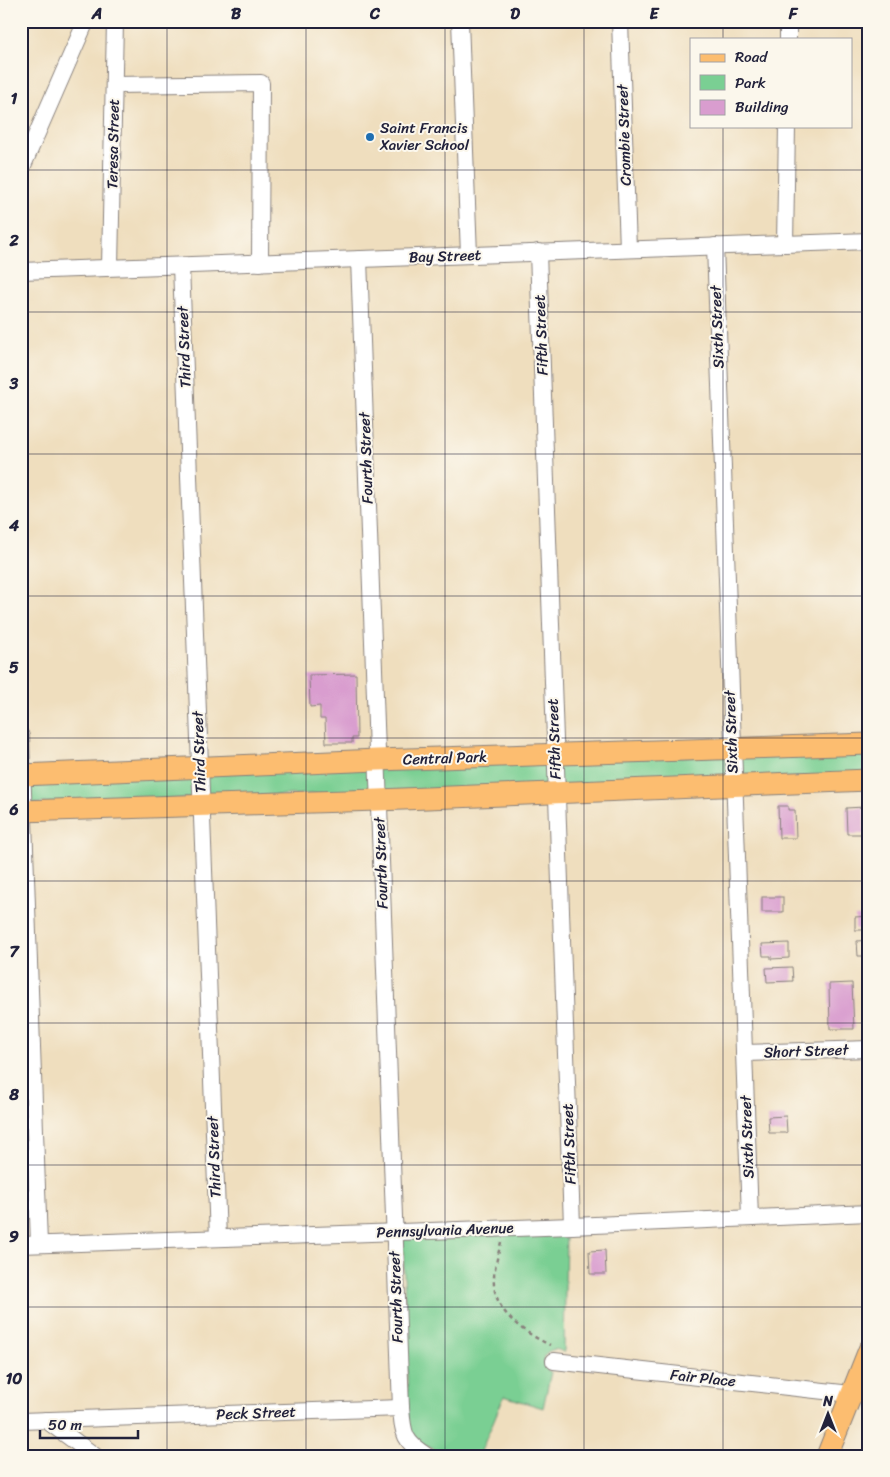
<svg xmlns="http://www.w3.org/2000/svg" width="890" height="1477" font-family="Sriracha,sans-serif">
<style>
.green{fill:#7acf93;stroke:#4e7867}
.building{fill:#d99dcf}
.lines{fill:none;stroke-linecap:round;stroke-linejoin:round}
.minor-casing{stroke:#88807c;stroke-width:18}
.major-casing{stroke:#88807c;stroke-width:23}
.path{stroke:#88807c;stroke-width:2.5;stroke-dasharray:4 4;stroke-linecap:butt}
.minor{stroke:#fff;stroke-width:16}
.major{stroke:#fcbd6f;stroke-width:21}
.grid{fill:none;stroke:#22223b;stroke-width:1;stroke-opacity:0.55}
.poi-dot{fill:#1f6fb2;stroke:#fbf7ec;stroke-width:2}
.labels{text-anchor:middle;stroke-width:4;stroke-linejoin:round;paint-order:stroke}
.poi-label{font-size:15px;fill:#22223b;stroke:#fbf7ec;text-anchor:start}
.street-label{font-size:15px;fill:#22223b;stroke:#fbf7ec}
.neatline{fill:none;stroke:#22223b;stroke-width:2}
.grid-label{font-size:16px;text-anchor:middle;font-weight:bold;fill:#22223b}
</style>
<rect width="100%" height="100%" fill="#fbf7ec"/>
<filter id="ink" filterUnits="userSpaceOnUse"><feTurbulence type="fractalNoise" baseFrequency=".02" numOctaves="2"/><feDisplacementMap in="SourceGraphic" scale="10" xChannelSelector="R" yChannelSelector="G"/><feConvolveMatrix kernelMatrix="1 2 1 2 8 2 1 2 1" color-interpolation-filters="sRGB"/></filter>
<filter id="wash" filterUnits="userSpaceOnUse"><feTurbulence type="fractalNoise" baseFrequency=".0096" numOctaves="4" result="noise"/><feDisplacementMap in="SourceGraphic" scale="20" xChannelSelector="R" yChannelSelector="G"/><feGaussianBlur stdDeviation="1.12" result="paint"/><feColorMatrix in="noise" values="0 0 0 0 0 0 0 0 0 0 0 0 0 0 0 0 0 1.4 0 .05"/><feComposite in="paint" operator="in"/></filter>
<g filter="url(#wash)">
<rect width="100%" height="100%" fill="#efdebe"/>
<g class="green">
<path d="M 869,750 L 869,775 L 21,804 L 21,780 Z"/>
<path d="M 566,1232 L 564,1353 C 557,1347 549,1349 544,1356 C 542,1364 544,1369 551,1372 L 543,1408 L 504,1396 L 479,1456 L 451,1456 L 416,1442 L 409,1437 L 403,1241 L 406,1238 Z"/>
</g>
<g id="blocks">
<g class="building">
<path d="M 356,674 L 357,738 L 352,738 L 352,743 L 326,743 L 325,719 L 320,719 L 320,706 L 310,707 L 309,675 Z"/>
<path d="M 778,806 L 788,806 L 788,810 L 795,810 L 796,838 L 779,838 Z"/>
<path d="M 864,807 L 864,834 L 847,834 L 846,808 Z"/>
<rect x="762" y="897" width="21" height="15"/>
<path d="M 869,916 L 869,930 L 855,930 L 855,917 Z"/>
<path d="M 869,940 L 869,956 L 858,956 L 857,941 Z"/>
<path d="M 789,943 L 789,958 L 771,959 L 771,956 L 763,956 L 762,944 Z"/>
<path d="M 792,967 L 793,981 L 767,982 L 766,968 Z"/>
<path d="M 852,983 L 854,1029 L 830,1029 L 829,984 Z"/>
<path d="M 786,1116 L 787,1133 L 769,1133 L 768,1117 Z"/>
<path d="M 605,1250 L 606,1274 L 590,1274 L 589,1251 Z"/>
</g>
</g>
</g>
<g filter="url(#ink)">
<use href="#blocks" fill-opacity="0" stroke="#88807c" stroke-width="1"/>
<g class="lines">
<g class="minor-casing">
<g id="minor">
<path d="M 460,21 L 469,255"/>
<path d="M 620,21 L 628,249"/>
<path d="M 788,39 L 788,21"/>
<path d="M 114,85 L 261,83 L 260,263"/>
<path d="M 21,170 L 86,21"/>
<path d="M 785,244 L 787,126"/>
<path d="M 715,246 L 750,1218"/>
<path d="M 538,252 L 572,1226"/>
<path d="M 359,259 L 401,1408 C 403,1434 404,1442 427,1456"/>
<path d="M 181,266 L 218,1238"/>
<path d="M 110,267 L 115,21"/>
<path d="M 21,271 L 869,241"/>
<path d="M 21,736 L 39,1244"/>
<path d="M 744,1053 L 869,1049"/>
<path d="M 21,1245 L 572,1226 L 869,1213"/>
<path d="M 554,1361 L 851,1394"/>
<path d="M 46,1420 L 95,1456"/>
<path d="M 21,1421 L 401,1408"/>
</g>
</g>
<g class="major-casing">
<g id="major">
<path d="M 21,775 L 377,760 L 869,744"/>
<path d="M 21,811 L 378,800 L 869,780"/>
<path d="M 827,1456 L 869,1350"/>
</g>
</g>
<path class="path" d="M 501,1242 C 498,1256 493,1271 494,1285 C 497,1315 525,1333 550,1345"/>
<use href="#minor" class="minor"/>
<use href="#major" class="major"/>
</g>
</g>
<path class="grid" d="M 167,21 L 167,1456M 306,21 L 306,1456M 445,21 L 445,1456M 584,21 L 584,1456M 723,21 L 723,39M 723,126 L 723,1456M 21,170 L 869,170M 21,312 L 869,312M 21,454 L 869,454M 21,596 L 869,596M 21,738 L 869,738M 21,881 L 869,881M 21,1023 L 869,1023M 21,1165 L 869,1165M 21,1307 L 869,1307"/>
<circle class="poi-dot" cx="370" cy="137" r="5"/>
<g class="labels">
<g class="poi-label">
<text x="380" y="133">Saint Francis<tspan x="380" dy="17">Xavier School</tspan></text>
</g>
<g class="street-label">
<text transform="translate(624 135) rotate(-92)" y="5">Crombie Street</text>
<text transform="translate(113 144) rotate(-89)" y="5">Teresa Street</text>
<text transform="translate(445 256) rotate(-2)" y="5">Bay Street</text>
<text transform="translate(717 327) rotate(-92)" y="5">Sixth Street</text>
<text transform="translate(541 335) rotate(-92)" y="5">Fifth Street</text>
<text transform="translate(184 347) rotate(-92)" y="5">Third Street</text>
<text transform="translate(366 458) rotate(-92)" y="5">Fourth Street</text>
<text transform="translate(731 732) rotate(-92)" y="5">Sixth Street</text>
<text transform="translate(554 739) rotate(-92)" y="5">Fifth Street</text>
<text transform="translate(199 752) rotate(-92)" y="5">Third Street</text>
<text transform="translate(445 758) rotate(-2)" y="5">Central Park</text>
<text transform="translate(381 863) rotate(-92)" y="5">Fourth Street</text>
<text transform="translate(806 1051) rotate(-2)" y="5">Short Street</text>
<text transform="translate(747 1137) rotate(-92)" y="5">Sixth Street</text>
<text transform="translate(569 1144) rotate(-92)" y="5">Fifth Street</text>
<text transform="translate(214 1157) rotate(-92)" y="5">Third Street</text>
<text transform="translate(445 1230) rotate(-2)" y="5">Pennsylvania Avenue</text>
<text transform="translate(396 1297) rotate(-92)" y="5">Fourth Street</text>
<text transform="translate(703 1378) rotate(6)" y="5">Fair Place</text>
<text transform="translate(256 1413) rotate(-2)" y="5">Peck Street</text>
</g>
</g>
<rect width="890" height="1477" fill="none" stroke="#fbf7ec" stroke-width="55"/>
<rect x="690" y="38" width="162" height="90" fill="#fbf7ec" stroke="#a4a2a5"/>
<rect x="700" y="54" width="25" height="8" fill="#fcbd6f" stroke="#a4a2a5"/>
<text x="735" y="62" font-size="15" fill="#22223b">Road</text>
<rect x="700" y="75" width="25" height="15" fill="#7acf93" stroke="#a4a2a5"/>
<text x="735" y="88" font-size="15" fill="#22223b">Park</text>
<rect x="700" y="100" width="25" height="15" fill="#d99dcf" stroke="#a4a2a5"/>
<text x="735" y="112" font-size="15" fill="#22223b">Building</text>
<g transform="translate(828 1414)" stroke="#fbf7ec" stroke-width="4" paint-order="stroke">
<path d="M0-4L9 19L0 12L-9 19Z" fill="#22223b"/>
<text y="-8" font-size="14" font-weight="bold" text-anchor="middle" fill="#22223b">N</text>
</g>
<path d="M40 1430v8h98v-8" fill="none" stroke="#22223b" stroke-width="2.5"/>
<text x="48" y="1430" font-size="15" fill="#22223b" stroke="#fbf7ec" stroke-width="4" paint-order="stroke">50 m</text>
<rect x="28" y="28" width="834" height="1422" class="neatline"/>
<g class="grid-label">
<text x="97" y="19">A</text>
<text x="236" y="19">B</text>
<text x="375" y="19">C</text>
<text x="515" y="19">D</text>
<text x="654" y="19">E</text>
<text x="793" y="19">F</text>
<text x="14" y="104">1</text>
<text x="14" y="246">2</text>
<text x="14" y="389">3</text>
<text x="14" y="531">4</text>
<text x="14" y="673">5</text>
<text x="14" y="815">6</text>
<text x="14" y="957">7</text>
<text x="14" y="1100">8</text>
<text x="14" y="1242">9</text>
<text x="14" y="1384">10</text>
</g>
</svg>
